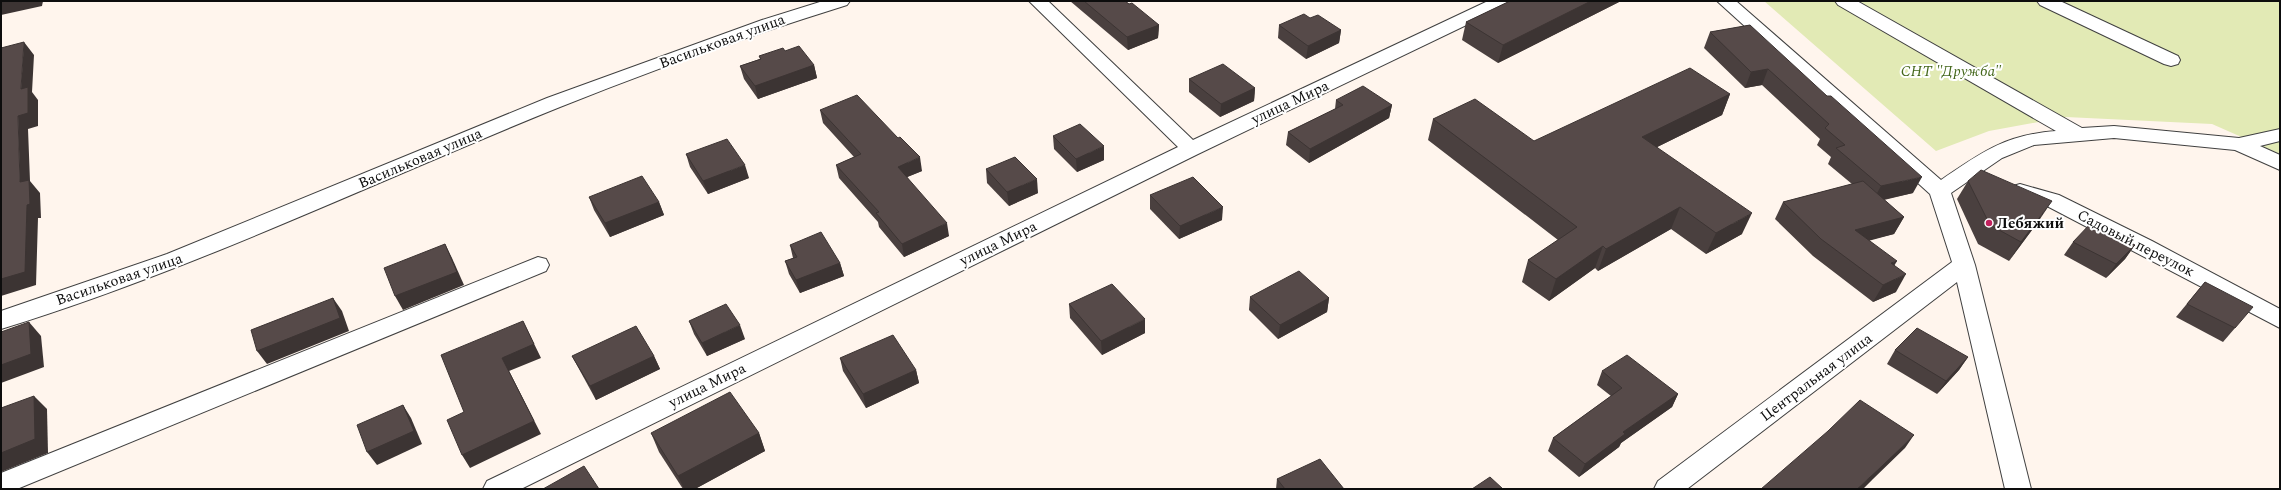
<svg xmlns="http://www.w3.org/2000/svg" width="2281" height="490" font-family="Spectral,serif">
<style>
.green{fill:#e2eab5}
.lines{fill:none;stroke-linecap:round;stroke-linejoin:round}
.minor-casing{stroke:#404040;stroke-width:2}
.minor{fill:#fff;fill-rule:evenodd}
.wall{fill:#4a403f}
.shaded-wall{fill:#3c3433}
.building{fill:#564a49;stroke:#3c3433}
.poi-dot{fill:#c1215d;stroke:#fff;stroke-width:1.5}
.labels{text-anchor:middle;stroke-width:4;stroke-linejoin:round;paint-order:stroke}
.street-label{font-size:15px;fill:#0d0d0d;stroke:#fff}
.park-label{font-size:15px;font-style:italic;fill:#44671b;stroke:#fff}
.poi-label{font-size:15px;font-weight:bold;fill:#0d0d0d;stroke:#fff;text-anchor:start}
</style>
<rect width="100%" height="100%" fill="#fff5ed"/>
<path class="green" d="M 1764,1 L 2280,1 L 2280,154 L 2212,124 L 2066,117 L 1989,131 L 1936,151 Z"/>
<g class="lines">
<g class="minor-casing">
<g id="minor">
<path d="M 823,1 L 850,1 L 847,5 C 751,35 654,69 560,107 C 374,182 193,270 1,329 L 1,311 L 167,254 L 547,98 L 762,20 Z"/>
<path d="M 1029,1 L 1048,1 L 1193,140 L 1488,1 L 1511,1 L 1508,5 L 1198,154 L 521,489 L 483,489 L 487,481 L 1178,147 Z"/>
<path d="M 1717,1 L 1736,1 L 1941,180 C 1982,152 2005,135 2056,131 L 1838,5 L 1835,1 L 1857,1 L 2082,128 L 2114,126 L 2239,138 L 2280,129 L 2280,141 L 2260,146 L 2280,155 L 2280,170 L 2235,150 L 2114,138 L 2034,145 L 2002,158 L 1951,193 L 1975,265 L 2031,489 L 2005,489 L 1957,282 L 1687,489 L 1654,489 L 1658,481 L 1952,262 L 1930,194 Z"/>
<path d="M 2037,1 L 2060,1 L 2178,56 L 2180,60 L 2178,64 L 2171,66 L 2164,64 L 2040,5 Z"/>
<path d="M 2020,184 L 2059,195 L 2152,241 L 2280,309 L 2280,328 L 2045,205 L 2013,196 L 2009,191 L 2013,186 Z"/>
<path d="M 538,257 L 546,259 L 549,265 L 546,271 L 17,489 L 1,489 L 1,473 Z"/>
</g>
</g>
<use href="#minor" class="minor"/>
</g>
<g class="wall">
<path d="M 1070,1 L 1125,1 L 1159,25 L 1158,38 L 1128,50 Z"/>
<path d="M 1510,1 L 1621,1 L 1498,63 L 1462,40 L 1466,22 Z"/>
<path d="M 1310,18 L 1341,30 L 1339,43 L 1306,59 L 1278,38 L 1279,25 Z"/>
<path d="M 1750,25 L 1913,193 L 1884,200 L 1904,217 L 1894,234 L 1869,240 L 1894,265 L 1896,292 L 1873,302 L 1813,256 L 1775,219 L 1783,202 L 1852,184 L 1828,164 L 1831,157 L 1817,145 L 1820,139 L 1762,85 L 1745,88 L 1704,48 L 1710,32 Z"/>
<path d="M 785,51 L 814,65 L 817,78 L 758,99 L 744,79 L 740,66 L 760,59 L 759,56 Z"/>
<path d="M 1189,79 L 1255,88 L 1254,101 L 1220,117 L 1189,92 Z"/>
<path d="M 1730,94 L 1722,115 L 1657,147 L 1742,234 L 1706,254 L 1671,229 L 1598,271 L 1595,268 L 1549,301 L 1522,282 L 1528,260 L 1558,240 L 1428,140 L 1433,119 L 1534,141 Z"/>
<path d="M 1336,100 L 1392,105 L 1389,118 L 1309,163 L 1286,145 L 1288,132 L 1335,109 Z"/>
<path d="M 820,110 L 922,171 L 907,177 L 949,236 L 904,257 L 879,227 L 878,222 L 839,178 L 836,165 L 854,157 L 823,123 Z"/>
<path d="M 1053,136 L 1104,160 L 1077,172 L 1054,149 Z"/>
<path d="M 686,154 L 749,178 L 708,194 L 690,167 Z"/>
<path d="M 986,169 L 1038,193 L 1009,206 L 987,183 Z"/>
<path d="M 1968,181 L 2040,219 L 2009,261 L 1978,244 L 1957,199 Z"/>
<path d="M 1150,195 L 1222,220 L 1179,239 L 1150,209 Z"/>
<path d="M 589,197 L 659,202 L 664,215 L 610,237 L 594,210 Z"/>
<path d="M 2073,242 L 2135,245 L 2125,259 L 2106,278 L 2064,255 Z"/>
<path d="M 790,245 L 840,263 L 844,276 L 800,293 L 789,274 L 785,261 L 793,258 Z"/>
<path d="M 2205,282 L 2235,328 L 2223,342 L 2176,317 Z"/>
<path d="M 1250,297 L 1329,298 L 1327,312 L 1278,339 L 1249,310 Z"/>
<path d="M 1069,304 L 1145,333 L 1102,355 L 1070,318 Z"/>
<path d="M 689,321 L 745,339 L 707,356 L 694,334 Z"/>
<path d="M 1895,350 L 1968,357 L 1959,370 L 1937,394 L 1887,364 Z"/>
<path d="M 572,356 L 654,356 L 660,369 L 596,400 L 579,369 Z"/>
<path d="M 840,358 L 916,370 L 919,383 L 866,408 L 843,371 Z"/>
<path d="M 1602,371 L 1678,394 L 1672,407 L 1621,443 L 1619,447 L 1579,477 L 1548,451 L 1553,438 L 1611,396 L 1597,385 Z"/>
<path d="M 651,433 L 759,433 L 765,451 L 695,489 L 683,489 L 659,452 Z"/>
<path d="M 1277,479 L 1344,489 L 1276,489 Z"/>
</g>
<g class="shaded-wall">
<path d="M 1,1 L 43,1 L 42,6 L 1,15 Z"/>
<path d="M 1591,1 L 1621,1 L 1498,63 L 1503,45 Z"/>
<path d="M 1159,25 L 1158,38 L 1128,50 L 1127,37 Z"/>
<path d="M 1341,30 L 1339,43 L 1306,59 L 1308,46 Z"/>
<path d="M 24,42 L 34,55 L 32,92 L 38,100 L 38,126 L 28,129 L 30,181 L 40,193 L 41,218 L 38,218 L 36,285 L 1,296 L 1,279 L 27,205 L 20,182 L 18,116 L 21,89 Z"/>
<path d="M 814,65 L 817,78 L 758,99 L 755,86 Z"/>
<path d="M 1768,69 L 1762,85 L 1745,88 L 1751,72 Z"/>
<path d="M 1255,88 L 1254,101 L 1220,117 L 1221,104 Z"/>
<path d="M 1730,94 L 1722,115 L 1635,158 L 1642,137 Z"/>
<path d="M 1392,105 L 1389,118 L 1309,163 L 1310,149 Z"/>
<path d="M 1104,146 L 1104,160 L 1077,172 L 1076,159 Z"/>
<path d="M 920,157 L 922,171 L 900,180 L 898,167 Z"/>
<path d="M 745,165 L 749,178 L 708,194 L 703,181 Z"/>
<path d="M 1922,177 L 1913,193 L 1872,202 L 1881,186 Z"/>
<path d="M 1037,179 L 1038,193 L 1009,206 L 1007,192 Z"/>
<path d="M 2052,201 L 2040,219 L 2009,261 L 2021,242 Z"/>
<path d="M 659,202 L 664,215 L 610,237 L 605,223 Z"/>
<path d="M 1223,207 L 1222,220 L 1179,239 L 1180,226 Z"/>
<path d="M 1680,207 L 1671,229 L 1598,271 L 1606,249 Z"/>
<path d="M 1752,213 L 1742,234 L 1706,254 L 1716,233 Z"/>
<path d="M 1904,217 L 1894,234 L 1846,247 L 1855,230 Z"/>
<path d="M 947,223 L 949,236 L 904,257 L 902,244 Z"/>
<path d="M 445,244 L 452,258 L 464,285 L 403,310 L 395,296 Z"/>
<path d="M 2135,245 L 2125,259 L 2106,278 L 2116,264 Z"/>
<path d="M 1603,246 L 1595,268 L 1549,301 L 1556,279 Z"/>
<path d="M 1897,261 L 1887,278 L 1891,263 Z"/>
<path d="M 840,263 L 844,276 L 800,293 L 796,280 Z"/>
<path d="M 1906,274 L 1896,292 L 1873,302 L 1883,285 Z"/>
<path d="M 333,298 L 342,311 L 349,331 L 267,364 L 257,351 Z"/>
<path d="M 1329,298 L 1327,312 L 1278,339 L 1280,325 Z"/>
<path d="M 1145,319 L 1145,333 L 1102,355 L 1101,341 Z"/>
<path d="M 523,321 L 541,358 L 509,371 L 541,434 L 470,468 L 462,455 L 502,358 Z"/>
<path d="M 29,322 L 41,336 L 44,367 L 1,383 L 1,365 Z"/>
<path d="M 740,325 L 745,339 L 707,356 L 702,343 Z"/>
<path d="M 654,356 L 660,369 L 596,400 L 590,386 Z"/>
<path d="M 1968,357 L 1959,370 L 1937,394 L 1946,381 Z"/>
<path d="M 916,370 L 919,383 L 866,408 L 863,394 Z"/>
<path d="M 1678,394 L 1672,407 L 1621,443 L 1619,447 L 1579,477 L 1585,464 L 1623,432 Z"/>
<path d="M 34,396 L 47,409 L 48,453 L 1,472 L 1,453 Z"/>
<path d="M 403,405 L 411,418 L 422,444 L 377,465 L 367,452 Z"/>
<path d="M 759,433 L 765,451 L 695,489 L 684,489 L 678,476 Z"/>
<path d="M 1914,435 L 1905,448 L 1873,479 L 1863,489 L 1857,489 Z"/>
</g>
<g class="building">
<path d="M 1084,1 L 1125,1 L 1129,4 L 1132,3 L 1159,25 L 1127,37 Z"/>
<path d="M 1510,1 L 1591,1 L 1503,45 L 1466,22 Z"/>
<path d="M 1304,14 L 1310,18 L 1318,15 L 1341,30 L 1308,46 L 1279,25 Z"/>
<path d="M 1750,25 L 1827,96 L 1831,96 L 1922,177 L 1881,186 L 1836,148 L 1845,145 L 1825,128 L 1829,124 L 1768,69 L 1751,72 L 1710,32 Z"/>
<path d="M 24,42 L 21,89 L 28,87 L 28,113 L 18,116 L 20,182 L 29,180 L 30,204 L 27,205 L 25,272 L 1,279 L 1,48 Z"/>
<path d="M 799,46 L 814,65 L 755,86 L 740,66 L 761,59 L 759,56 L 783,48 L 785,51 Z"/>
<path d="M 1223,64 L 1255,88 L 1221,104 L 1189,79 Z"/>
<path d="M 1690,68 L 1730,94 L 1642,137 L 1752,213 L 1716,233 L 1680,207 L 1606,249 L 1603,246 L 1556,279 L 1528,260 L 1577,227 L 1433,119 L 1475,99 L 1534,141 Z"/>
<path d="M 1363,86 L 1392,105 L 1310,149 L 1288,132 L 1343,105 L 1336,100 Z"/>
<path d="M 857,95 L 898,138 L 900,137 L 920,157 L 898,167 L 947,223 L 902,244 L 876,213 L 879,212 L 836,165 L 861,154 L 820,110 Z"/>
<path d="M 1080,124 L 1104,146 L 1076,159 L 1053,136 Z"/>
<path d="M 727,139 L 745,165 L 703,181 L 686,154 Z"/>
<path d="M 1015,157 L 1037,179 L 1007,192 L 986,169 Z"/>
<path d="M 1981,170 L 2052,201 L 2021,242 L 1990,225 L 1968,181 Z"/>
<path d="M 642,176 L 659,202 L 605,223 L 589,197 Z"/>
<path d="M 1193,177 L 1223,207 L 1180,226 L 1150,195 Z"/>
<path d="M 1863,181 L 1904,217 L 1855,230 L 1897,261 L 1891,263 L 1906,274 L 1883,285 L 1821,239 L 1783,202 Z"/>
<path d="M 2091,223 L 2135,245 L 2116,264 L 2073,242 Z"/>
<path d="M 821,232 L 840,263 L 796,280 L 785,261 L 797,257 L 790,245 Z"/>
<path d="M 445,244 L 457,272 L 395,296 L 384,268 Z"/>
<path d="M 1299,271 L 1329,298 L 1280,325 L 1250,297 Z"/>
<path d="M 2205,282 L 2253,307 L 2235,328 L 2187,304 Z"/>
<path d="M 1112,284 L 1145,319 L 1101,341 L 1069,304 Z"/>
<path d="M 333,298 L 340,318 L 257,351 L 251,330 Z"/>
<path d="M 726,304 L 740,325 L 702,343 L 689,321 Z"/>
<path d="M 523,321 L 534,344 L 502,358 L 534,421 L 462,455 L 447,420 L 464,412 L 441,355 Z"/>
<path d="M 29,322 L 31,354 L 1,365 L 1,332 Z"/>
<path d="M 636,326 L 654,356 L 590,386 L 572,356 Z"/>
<path d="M 1917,328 L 1968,357 L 1946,381 L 1895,350 Z"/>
<path d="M 893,335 L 916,370 L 863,394 L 840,358 Z"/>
<path d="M 1627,355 L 1678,394 L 1623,432 L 1625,434 L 1585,464 L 1553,438 L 1622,388 L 1602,371 Z"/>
<path d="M 730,392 L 759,433 L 678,476 L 651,433 Z"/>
<path d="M 34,396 L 35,439 L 1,453 L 1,408 Z"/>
<path d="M 1860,400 L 1914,435 L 1882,466 L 1857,489 L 1761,489 L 1828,431 Z"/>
<path d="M 403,405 L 414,431 L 367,452 L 357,425 Z"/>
<path d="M 1320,459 L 1344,489 L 1285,489 L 1277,479 Z"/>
<path d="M 584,466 L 599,489 L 543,489 Z"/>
<path d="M 1490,477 L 1503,489 L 1472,489 Z"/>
</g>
<circle class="poi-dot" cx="1989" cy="223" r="4"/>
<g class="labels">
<g class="street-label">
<text transform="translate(722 41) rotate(-20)" y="5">Васильковая улица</text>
<text transform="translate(1290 102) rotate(-25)" y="5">улица Мира</text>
<text transform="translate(420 158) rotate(-23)" y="5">Васильковая улица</text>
<text transform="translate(998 243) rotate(-26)" y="5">улица Мира</text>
<text transform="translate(2136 243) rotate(27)" y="5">Садовый переулок</text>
<text transform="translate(119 279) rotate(-19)" y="5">Васильковая улица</text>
<text transform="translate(1816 377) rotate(-37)" y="5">Центральная улица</text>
<text transform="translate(707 385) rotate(-26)" y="5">улица Мира</text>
</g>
<g class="park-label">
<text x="1951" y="76">СНТ "Дружба"</text>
</g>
<g class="poi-label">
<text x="1997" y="228">Лебяжий</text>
</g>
</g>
<rect width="2281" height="490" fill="none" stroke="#0d0d0d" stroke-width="4"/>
</svg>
